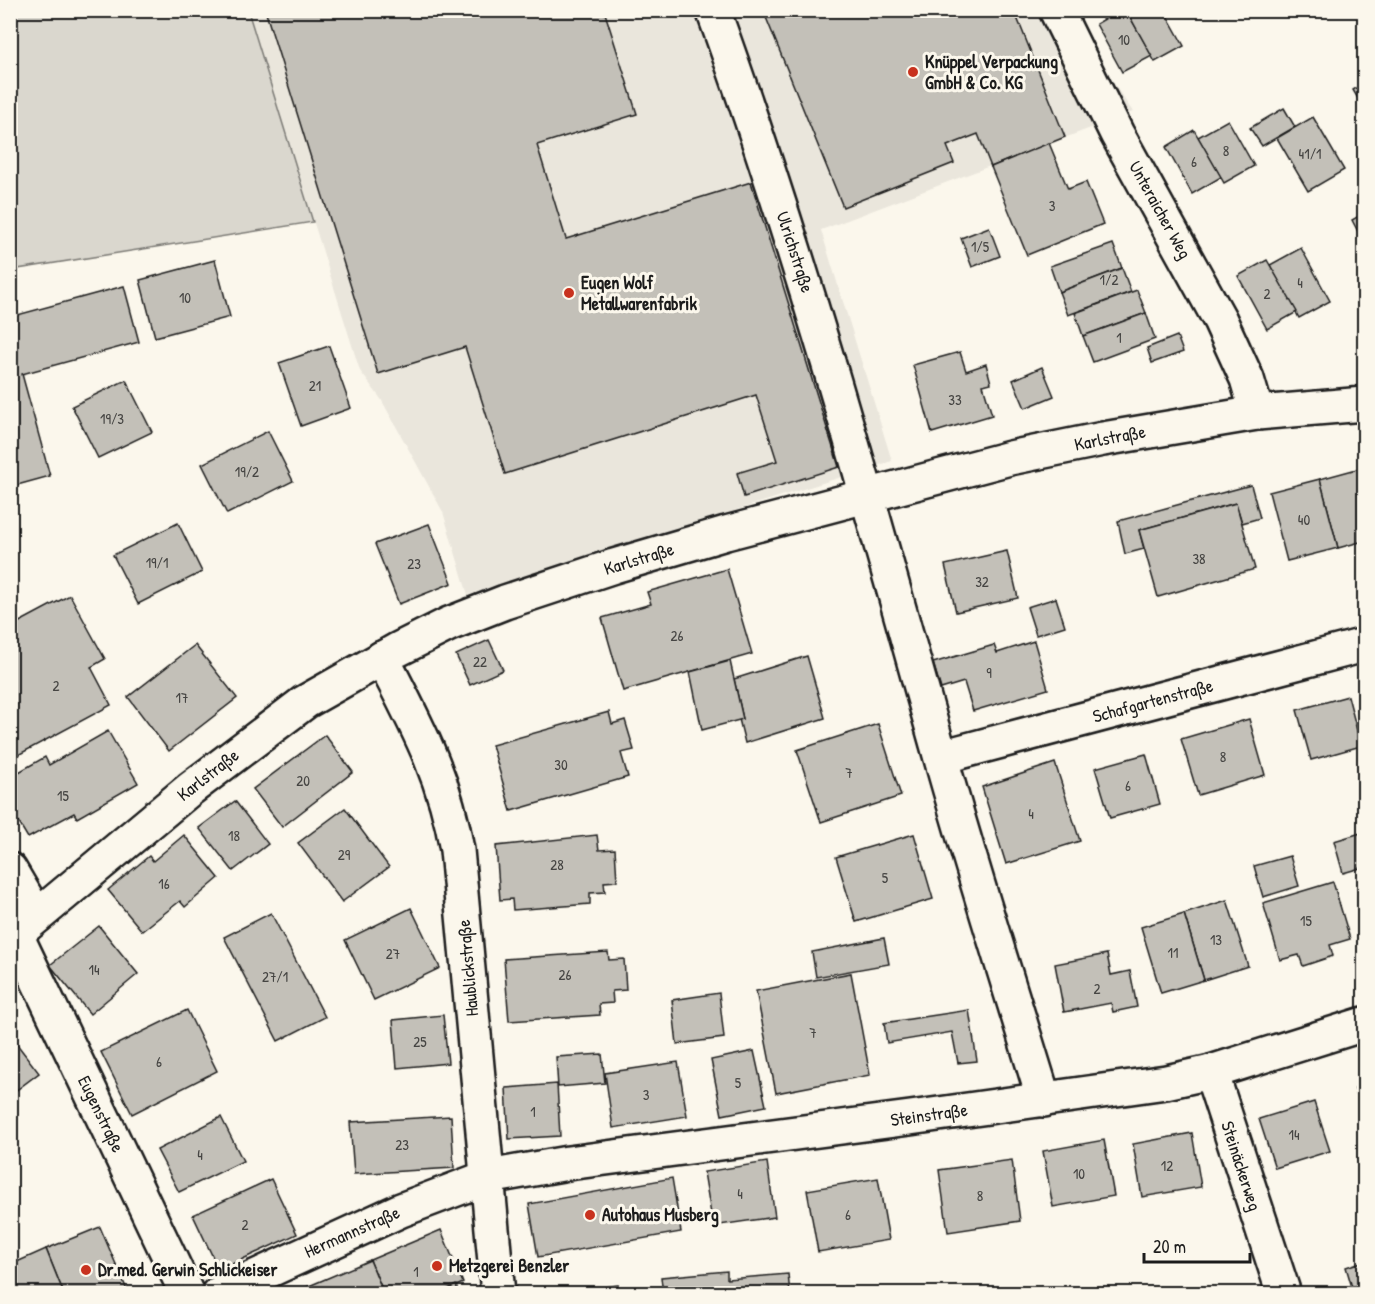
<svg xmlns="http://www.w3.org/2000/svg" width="1375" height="1304" font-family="'Patrick Hand',sans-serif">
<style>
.built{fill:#eae6dc}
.green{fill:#dad7ce;stroke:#7b7a75;stroke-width:1.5}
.building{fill:#c3c0b8;stroke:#1c1c1c;stroke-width:1.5}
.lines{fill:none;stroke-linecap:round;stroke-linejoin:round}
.street-casing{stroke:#1c1c1c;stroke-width:38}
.secondary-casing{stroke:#1c1c1c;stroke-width:38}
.street{stroke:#fbf7ec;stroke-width:33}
.secondary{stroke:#fbf7ec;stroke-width:33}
.poi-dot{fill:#c8321e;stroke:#fbf7ec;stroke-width:2}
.labels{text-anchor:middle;stroke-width:6;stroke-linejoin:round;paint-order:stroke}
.number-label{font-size:15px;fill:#464543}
.poi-label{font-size:18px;font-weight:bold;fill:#1c1c1c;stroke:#fbf7ec;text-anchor:start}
.street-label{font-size:18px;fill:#1c1c1c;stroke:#fbf7ec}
</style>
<rect width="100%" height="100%" fill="#fbf7ec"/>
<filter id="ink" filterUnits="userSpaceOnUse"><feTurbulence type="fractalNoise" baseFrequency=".0167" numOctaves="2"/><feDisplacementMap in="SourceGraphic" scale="12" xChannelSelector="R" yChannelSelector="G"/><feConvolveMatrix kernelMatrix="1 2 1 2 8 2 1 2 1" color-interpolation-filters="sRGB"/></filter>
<g filter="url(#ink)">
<path class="built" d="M 248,11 L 1064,11 L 1133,112 L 821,230 L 892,461 L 468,595 L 443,512 L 381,399 L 360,371 Z"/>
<path class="green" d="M 11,10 L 248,11 L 313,222 L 11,270 Z"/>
<g class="building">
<path d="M 265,10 L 604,10 L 637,114 L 537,145 L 566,239 L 751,182 L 839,467 L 744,497 L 737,473 L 777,461 L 756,395 L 505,474 L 465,347 L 378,374 Z"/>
<path d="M 763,10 L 1014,10 L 1065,137 L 991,167 L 978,134 L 947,146 L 954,163 L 843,207 Z"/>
<path d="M 1120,10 L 1126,10 L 1152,56 L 1122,72 L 1096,24 Z"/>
<path d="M 1137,10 L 1164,10 L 1184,46 L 1155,62 L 1129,15 Z"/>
<path d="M 1364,83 L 1364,109 L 1353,90 Z"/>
<path d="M 1284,108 L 1295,127 L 1262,146 L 1250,128 Z"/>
<path d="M 1313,117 L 1344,170 L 1308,191 L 1277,138 Z"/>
<path d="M 1228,120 L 1254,166 L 1224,183 L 1198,137 Z"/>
<path d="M 1194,130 L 1221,177 L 1192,194 L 1166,147 Z"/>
<path d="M 1049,143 L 1068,189 L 1086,182 L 1103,224 L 1027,255 L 991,167 Z"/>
<path d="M 1364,213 L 1364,243 L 1352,220 Z"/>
<path d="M 989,227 L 1000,256 L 972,267 L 961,238 Z"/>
<path d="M 1113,244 L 1122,268 L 1059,292 L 1050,266 Z"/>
<path d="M 1301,248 L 1330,301 L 1299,318 L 1270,265 Z"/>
<path d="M 215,260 L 230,317 L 155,337 L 140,280 Z"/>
<path d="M 1267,260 L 1297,312 L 1267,329 L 1238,276 Z"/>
<path d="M 1122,268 L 1131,292 L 1068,315 L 1059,292 Z"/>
<path d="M 124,286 L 139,342 L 22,374 L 50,476 L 10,487 L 10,317 Z"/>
<path d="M 1137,290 L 1146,313 L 1083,336 L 1075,313 Z"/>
<path d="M 1364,290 L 1364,307 L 1357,294 Z"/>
<path d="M 1146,313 L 1155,339 L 1093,362 L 1083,336 Z"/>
<path d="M 1177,336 L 1183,352 L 1152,363 L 1147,348 Z"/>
<path d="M 329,346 L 351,408 L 301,426 L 279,363 Z"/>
<path d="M 960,352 L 966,371 L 986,364 L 991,383 L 983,385 L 992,415 L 932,433 L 913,365 Z"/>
<path d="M 1042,367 L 1054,396 L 1025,408 L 1013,380 Z"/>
<path d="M 126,380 L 152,432 L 98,458 L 72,406 Z"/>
<path d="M 268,431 L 293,481 L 227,514 L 202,464 Z"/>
<path d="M 1364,467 L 1364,541 L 1338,548 L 1320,479 Z"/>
<path d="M 1320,479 L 1338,548 L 1287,561 L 1269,492 Z"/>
<path d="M 1251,485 L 1260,518 L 1242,523 L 1236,503 L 1139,530 L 1144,549 L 1125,554 L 1118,521 Z"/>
<path d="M 1236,503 L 1255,569 L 1158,597 L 1139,530 Z"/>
<path d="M 178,523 L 202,572 L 138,604 L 113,555 Z"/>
<path d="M 429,524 L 452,583 L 399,604 L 375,544 Z"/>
<path d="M 1007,551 L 1018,598 L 956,612 L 945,565 Z"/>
<path d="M 727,569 L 752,654 L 623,691 L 602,618 L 651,604 L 647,592 Z"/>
<path d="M 70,595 L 105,659 L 91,667 L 111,705 L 18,755 L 10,741 L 10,627 Z"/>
<path d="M 1056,598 L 1065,626 L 1036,635 L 1027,607 Z"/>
<path d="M 489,640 L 503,670 L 470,685 L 456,655 Z"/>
<path d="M 1034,641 L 1048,689 L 973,711 L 964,682 L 941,689 L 933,663 L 994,645 L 997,653 Z"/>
<path d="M 195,645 L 237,698 L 169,751 L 128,697 Z"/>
<path d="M 807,656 L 825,718 L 745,743 L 739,719 L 743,719 L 734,679 Z"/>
<path d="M 730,661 L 743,719 L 702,730 L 690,672 Z"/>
<path d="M 1348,696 L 1361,746 L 1311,760 L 1297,710 Z"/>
<path d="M 609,712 L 612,724 L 625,720 L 634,750 L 621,753 L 628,777 L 511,811 L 492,745 Z"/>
<path d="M 1249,719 L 1265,775 L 1198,795 L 1181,739 Z"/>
<path d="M 878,724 L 901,796 L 821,822 L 797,750 Z"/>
<path d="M 108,731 L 138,783 L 77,818 L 74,813 L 28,838 L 10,808 L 10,777 L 45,757 L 49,765 Z"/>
<path d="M 325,735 L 353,772 L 282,827 L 253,789 Z"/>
<path d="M 1146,754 L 1160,804 L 1110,818 L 1095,768 Z"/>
<path d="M 1055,763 L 1080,841 L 1006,864 L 982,787 Z"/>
<path d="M 235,801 L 268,844 L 233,871 L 199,828 Z"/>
<path d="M 345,808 L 389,867 L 342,902 L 298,843 Z"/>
<path d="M 1364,832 L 1364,867 L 1343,873 L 1334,841 Z"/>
<path d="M 914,834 L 933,899 L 856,922 L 836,857 Z"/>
<path d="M 184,835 L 219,878 L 185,907 L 180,901 L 142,931 L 108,890 L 149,856 L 153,861 Z"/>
<path d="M 597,835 L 599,850 L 615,849 L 617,881 L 604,882 L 605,892 L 590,893 L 590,904 L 513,910 L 512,899 L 500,900 L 496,846 Z"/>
<path d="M 1290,856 L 1299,886 L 1263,897 L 1254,866 Z"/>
<path d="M 1333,882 L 1350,939 L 1330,945 L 1333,956 L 1303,966 L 1299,955 L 1280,960 L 1263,903 Z"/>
<path d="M 1227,900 L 1248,966 L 1204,980 L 1184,914 Z"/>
<path d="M 411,908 L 440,968 L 374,1000 L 345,940 Z"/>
<path d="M 271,913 L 325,1017 L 278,1041 L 224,937 Z"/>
<path d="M 1184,914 L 1204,980 L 1161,993 L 1141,927 Z"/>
<path d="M 99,926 L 138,974 L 90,1014 L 50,965 Z"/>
<path d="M 884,938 L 889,964 L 816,977 L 812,952 Z"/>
<path d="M 608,952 L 609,960 L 624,959 L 626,990 L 612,991 L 613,1003 L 599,1004 L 600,1015 L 509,1021 L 504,959 Z"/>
<path d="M 1107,954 L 1111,975 L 1130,971 L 1137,1007 L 1113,1012 L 1111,1003 L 1064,1012 L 1055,964 Z"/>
<path d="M 851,973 L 870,1075 L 776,1093 L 756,991 Z"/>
<path d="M 719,993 L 724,1038 L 677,1044 L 672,1000 Z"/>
<path d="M 187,1010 L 217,1071 L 132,1114 L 101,1052 Z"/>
<path d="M 969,1010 L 977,1061 L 958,1063 L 952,1032 L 887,1043 L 884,1023 Z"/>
<path d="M 443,1015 L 448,1063 L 397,1068 L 393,1020 Z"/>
<path d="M 10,1035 L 39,1073 L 10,1095 Z"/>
<path d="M 754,1051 L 766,1106 L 722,1115 L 711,1060 Z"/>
<path d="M 602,1054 L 605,1083 L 558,1087 L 556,1057 Z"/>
<path d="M 678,1062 L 687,1116 L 613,1128 L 605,1073 Z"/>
<path d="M 557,1084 L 560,1136 L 509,1139 L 506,1088 Z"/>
<path d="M 1364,1086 L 1364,1121 L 1355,1088 Z"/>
<path d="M 1314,1102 L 1330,1151 L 1275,1168 L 1259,1119 Z"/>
<path d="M 451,1116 L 454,1168 L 354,1174 L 350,1122 Z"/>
<path d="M 221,1117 L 243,1161 L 179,1192 L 157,1150 Z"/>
<path d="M 1192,1133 L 1201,1187 L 1142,1197 L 1133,1144 Z"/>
<path d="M 1104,1140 L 1114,1196 L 1053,1207 L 1043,1151 Z"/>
<path d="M 1012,1160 L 1020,1221 L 948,1232 L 939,1170 Z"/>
<path d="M 767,1162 L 775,1217 L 713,1226 L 704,1172 Z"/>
<path d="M 672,1178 L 681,1232 L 538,1257 L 529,1204 Z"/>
<path d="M 878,1178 L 889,1240 L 818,1252 L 807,1190 Z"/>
<path d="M 271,1179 L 297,1234 L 219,1270 L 193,1215 Z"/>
<path d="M 100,1227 L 127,1290 L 119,1294 L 64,1294 L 46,1249 Z"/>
<path d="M 441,1230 L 463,1283 L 438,1294 L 384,1294 L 370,1260 Z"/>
<path d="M 46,1249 L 64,1294 L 10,1294 L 10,1265 Z"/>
<path d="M 370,1260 L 384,1294 L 296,1294 L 295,1292 Z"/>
<path d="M 1364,1261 L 1364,1294 L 1354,1294 L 1346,1267 Z"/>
<path d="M 727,1271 L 727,1279 L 788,1274 L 790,1294 L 663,1294 L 661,1277 Z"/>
<path d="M 456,1285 L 459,1294 L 438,1294 Z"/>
<path d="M 618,1285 L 619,1294 L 551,1294 Z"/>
</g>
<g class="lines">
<g class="street-casing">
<g id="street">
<path d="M 713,10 C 802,255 870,505 940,755 C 972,870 1009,985 1044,1100"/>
<path d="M 1056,10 L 1117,134 L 1220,320 L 1247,379 L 1257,413"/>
<path d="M 382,658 C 416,724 445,776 457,850 L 498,1294"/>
<path d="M 941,757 L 1364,645"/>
<path d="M 10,870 L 37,916"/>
<path d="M 16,935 L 187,1294"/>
<path d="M 1211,1072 L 1284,1294"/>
<path d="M 218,1294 L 401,1210 L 488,1177 L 568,1163 L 910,1118 L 1166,1082 L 1211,1072 L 1364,1024"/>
</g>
</g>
<g class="secondary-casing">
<path id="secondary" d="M 10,939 L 190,789 L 305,702 L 397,650 L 449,624 L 505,602 L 614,566 L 726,533 L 1010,458 L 1103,439 L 1257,413 L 1364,404"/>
</g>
<use href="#street" class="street"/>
<use href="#secondary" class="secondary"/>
</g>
</g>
<g class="poi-dot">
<circle cx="913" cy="72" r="6"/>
<circle cx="569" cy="293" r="6"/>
<circle cx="590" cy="1215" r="6"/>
<circle cx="437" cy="1266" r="6"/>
<circle cx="86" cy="1270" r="6"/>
</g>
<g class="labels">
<g class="number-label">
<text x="1124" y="45">10</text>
<text x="1226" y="156">8</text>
<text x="1310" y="159">41/1</text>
<text x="1194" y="167">6</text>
<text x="1052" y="211">3</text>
<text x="980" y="252">1/5</text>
<text x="1109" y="285">1/2</text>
<text x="1300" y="288">4</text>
<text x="1267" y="299">2</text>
<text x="185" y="303">10</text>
<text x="1119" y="343">1</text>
<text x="315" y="391">21</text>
<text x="955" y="405">33</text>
<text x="112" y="424">19/3</text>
<text x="247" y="477">19/2</text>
<text x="1304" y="525">40</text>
<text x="1199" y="564">38</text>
<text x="157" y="568">19/1</text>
<text x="414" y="569">23</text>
<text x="982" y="587">32</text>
<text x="677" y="641">26</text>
<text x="480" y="667">22</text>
<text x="989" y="678">9</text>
<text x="56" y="691">2</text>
<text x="182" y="703">17</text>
<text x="1223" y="762">8</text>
<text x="561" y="770">30</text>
<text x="849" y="778">7</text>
<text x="303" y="786">20</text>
<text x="1128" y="791">6</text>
<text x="63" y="801">15</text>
<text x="1031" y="819">4</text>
<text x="234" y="841">18</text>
<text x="344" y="860">29</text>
<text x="557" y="870">28</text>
<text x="885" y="883">5</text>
<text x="164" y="889">16</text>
<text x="1306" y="926">15</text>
<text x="1216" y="945">13</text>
<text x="1173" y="958">11</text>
<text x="393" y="959">27</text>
<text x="94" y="975">14</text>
<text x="565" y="980">26</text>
<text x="275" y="982">27/1</text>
<text x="1097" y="994">2</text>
<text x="813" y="1038">7</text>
<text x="420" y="1047">25</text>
<text x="159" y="1067">6</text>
<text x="738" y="1088">5</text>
<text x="646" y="1100">3</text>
<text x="533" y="1117">1</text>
<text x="1294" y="1140">14</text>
<text x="402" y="1150">23</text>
<text x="200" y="1160">4</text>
<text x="1167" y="1171">12</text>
<text x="1079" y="1179">10</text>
<text x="740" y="1199">4</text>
<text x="980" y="1201">8</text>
<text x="848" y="1220">6</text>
<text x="245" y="1230">2</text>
<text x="416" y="1277">1</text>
</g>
<g class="poi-label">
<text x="925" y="68">Knüppel Verpackung<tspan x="925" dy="21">GmbH &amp; Co. KG</tspan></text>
<text x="581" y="289">Eugen Wolf<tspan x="581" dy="21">Metallwarenfabrik</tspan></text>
<text x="602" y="1221">Autohaus Musberg</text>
<text x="449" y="1272">Metzgerei Benzler</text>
<text x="98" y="1276">Dr.med. Gerwin Schlickeiser</text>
</g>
<g class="street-label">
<text transform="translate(1160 210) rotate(61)" y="6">Unteraicher Weg</text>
<text transform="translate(795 252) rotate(72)" y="6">Ulrichstraße</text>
<text transform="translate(1110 438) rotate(-11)" y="6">Karlstraße</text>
<text transform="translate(639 559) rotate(-17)" y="6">Karlstraße</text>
<text transform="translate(1153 701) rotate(-15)" y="6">Schafgartenstraße</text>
<text transform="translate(208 775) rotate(-38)" y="6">Karlstraße</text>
<text transform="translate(468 968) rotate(-95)" y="6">Haublickstraße</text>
<text transform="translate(101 1114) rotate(64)" y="6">Eugenstraße</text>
<text transform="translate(929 1115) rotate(-8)" y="6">Steinstraße</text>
<text transform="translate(1241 1166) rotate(72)" y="6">Steinäckerweg</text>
<text transform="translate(352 1232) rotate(-24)" y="6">Hermannstraße</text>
</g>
</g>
<rect width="1375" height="1304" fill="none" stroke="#fbf7ec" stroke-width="36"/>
<rect x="18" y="18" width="1339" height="1268" fill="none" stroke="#1c1c1c" stroke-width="2" filter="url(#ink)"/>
<path d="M1144 1253v9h106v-9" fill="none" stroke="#1c1c1c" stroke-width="3"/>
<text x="1153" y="1253" font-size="18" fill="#1c1c1c" stroke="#fbf7ec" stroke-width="4.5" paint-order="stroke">20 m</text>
</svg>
